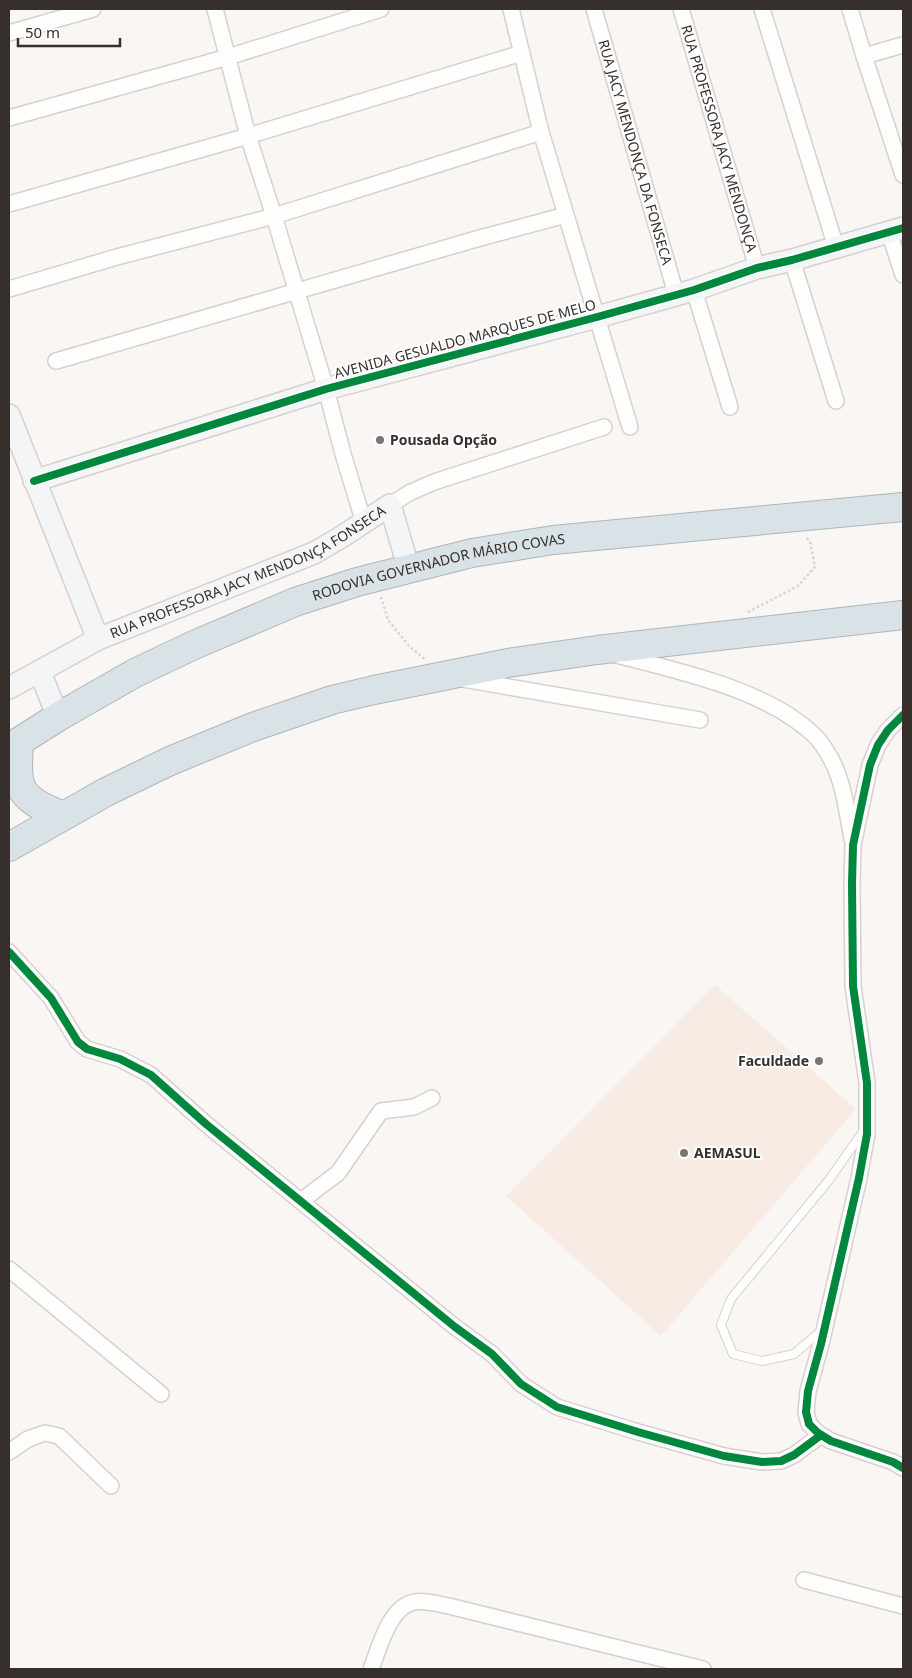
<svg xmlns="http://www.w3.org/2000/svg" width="912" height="1678" font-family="'Noto Sans',sans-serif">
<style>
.built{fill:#f8ebe4}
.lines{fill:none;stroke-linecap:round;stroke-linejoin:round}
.lane-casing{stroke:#d6d1ce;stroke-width:10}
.street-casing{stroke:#d6d1ce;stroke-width:18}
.secondary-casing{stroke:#d6d1ce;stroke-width:24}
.highway-casing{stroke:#adb6ba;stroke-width:30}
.path{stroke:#d8d4d4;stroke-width:2.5;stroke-dasharray:2.5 2.5;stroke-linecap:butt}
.lane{stroke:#fefefd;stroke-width:8}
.street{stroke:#fefefd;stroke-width:15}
.secondary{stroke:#f3f5f7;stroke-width:21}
.highway{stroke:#d9e2e7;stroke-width:28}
.cycleway-casing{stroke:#fff;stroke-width:11}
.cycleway{stroke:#00873e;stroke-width:8}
.poi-dot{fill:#7a7572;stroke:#fff;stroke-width:2}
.labels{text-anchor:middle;stroke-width:4;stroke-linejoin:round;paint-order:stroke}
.street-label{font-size:14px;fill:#362f2c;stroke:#fff}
.poi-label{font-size:14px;font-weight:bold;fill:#362f2c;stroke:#fff;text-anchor:start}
</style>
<rect width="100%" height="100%" fill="#f9f6f4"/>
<path class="built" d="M 715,985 L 856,1109 L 661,1336 L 506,1196 Z"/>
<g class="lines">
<g class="lane-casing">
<path id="lane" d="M 822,1330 L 794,1354 L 762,1361 L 733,1354 L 721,1325 L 731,1299 L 829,1180 L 864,1130"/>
</g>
<g class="street-casing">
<g id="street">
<path d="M 215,9 L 248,136 L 274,216 L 326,389 L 343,454 L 364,523"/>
<path d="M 511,9 L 541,132 L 630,427"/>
<path id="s1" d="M 594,9 L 676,294"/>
<path id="s2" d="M 681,9 L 757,268"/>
<path d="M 762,9 L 836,247"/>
<path d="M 850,9 L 864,56 L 903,175"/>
<path d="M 9,33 L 93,9"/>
<path d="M 864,56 L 903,45"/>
<path d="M 9,118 L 228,57 L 381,9"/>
<path d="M 9,204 L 248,136 L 522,53"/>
<path d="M 889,232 L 903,275"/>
<path d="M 792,260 L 836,401"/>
<path d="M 9,289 L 113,258 L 274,216 L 541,132"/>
<path d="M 694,290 L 730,407"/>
<path d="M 56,361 L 480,238 L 566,215"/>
<path d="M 390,505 L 409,493 L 434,482 L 604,427"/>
<path d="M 613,654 C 677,671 768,689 816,737 C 821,742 827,752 831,759 C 844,783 847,813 852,839"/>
<path d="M 463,679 L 700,720"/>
<path d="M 903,715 L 888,730 L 878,745 L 870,765 L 853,845 L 852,884 L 853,986 L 867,1083 L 867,1134 L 859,1178 L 821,1344 L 808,1391 L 806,1412 L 809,1424 L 818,1433 L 831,1441 L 893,1462 L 903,1468"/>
<path d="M 9,952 L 51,998 L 78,1042 L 87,1049 L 120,1059 L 151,1075 L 206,1124 L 455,1327 L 492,1354 L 521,1384 L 557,1407 L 638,1432 L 724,1456 L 762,1462 L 781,1461 L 794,1455 L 821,1435"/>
<path d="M 301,1201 L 338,1173 L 381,1111 L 414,1107 L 432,1098"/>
<path d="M 9,1269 L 161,1394"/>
<path d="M 9,1452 L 28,1439 L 45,1433 L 59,1436 L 111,1486"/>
<path d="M 804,1580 L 903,1606"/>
<path d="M 371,1669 C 379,1649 389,1607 414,1602 C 425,1600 438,1604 449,1606 L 703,1669"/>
</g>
</g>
<g class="secondary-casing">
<g id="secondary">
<path d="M 9,415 L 98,639"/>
<path d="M 34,481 L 326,389 L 597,317 L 694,290 L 757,268 L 792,260 L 903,228"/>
<path d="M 40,672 L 58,717"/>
<path id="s3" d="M 9,688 L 98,639 L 314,553 L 343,536 L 390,505 L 409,569"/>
</g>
</g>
<g class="highway-casing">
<g id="highway">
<path d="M 19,742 C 16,790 17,797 63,816"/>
<path id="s4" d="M 9,748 L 58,717 L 135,673 L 194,645 L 295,602 L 357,582 L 472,553 L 553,540 L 903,507"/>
<path d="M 9,847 L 106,792 L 170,761 L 253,727 L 332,700 L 374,690 L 508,663 L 597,650 L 903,615"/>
</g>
</g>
<g class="path">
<path d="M 381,597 L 388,620 L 409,646 L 426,660"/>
<path d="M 748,612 L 798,586 L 815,567 L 810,541 L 805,537"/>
</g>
<use href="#lane" class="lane"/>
<use href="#street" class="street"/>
<use href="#secondary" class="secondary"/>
<use href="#highway" class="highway"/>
<g class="cycleway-casing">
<g id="cycleway">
<path d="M 34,481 L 326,389 L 597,317 L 694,290 L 757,268 L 792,260 L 903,228"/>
<path d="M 903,715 L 888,730 L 878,745 L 870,765 L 853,845 L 852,884 L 853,986 L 867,1083 L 867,1134 L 859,1178 L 821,1344 L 808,1391 L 806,1412 L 809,1424 L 818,1433 L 831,1441 L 893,1462 L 903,1468"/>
<path d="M 9,952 L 51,998 L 78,1042 L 87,1049 L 120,1059 L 151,1075 L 206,1124 L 455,1327 L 492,1354 L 521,1384 L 557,1407 L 638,1432 L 724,1456 L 762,1462 L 781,1461 L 794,1455 L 821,1435"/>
</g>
</g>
<use href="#cycleway" class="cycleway"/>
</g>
<g class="poi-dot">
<circle cx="380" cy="440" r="5"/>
<circle cx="819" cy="1061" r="5"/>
<circle cx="684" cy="1153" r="5"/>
</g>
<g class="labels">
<g class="street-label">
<text dy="5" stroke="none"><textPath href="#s2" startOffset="135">RUA PROFESSORA JACY MENDONÇA</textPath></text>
<text dy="5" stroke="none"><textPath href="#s1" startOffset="149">RUA JACY MENDONÇA DA FONSECA</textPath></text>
<text transform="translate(465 339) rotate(-15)" y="5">AVENIDA GESUALDO MARQUES DE MELO</text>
<text dy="5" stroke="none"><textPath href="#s4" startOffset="470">RODOVIA GOVERNADOR MÁRIO COVAS</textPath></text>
<text dy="5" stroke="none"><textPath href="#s3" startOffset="266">RUA PROFESSORA JACY MENDONÇA FONSECA</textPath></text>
</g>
<g class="poi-label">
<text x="390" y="445">Pousada Opção</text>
<text x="809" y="1066" text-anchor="end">Faculdade</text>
<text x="694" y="1158">AEMASUL</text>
</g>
</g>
<rect width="912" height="1678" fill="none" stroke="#362f2c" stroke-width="20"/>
<path d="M18 38v8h102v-8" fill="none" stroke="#362f2c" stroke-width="2.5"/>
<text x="25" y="38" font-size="15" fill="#362f2c" stroke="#ffffff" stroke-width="4" paint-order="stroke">50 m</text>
</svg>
